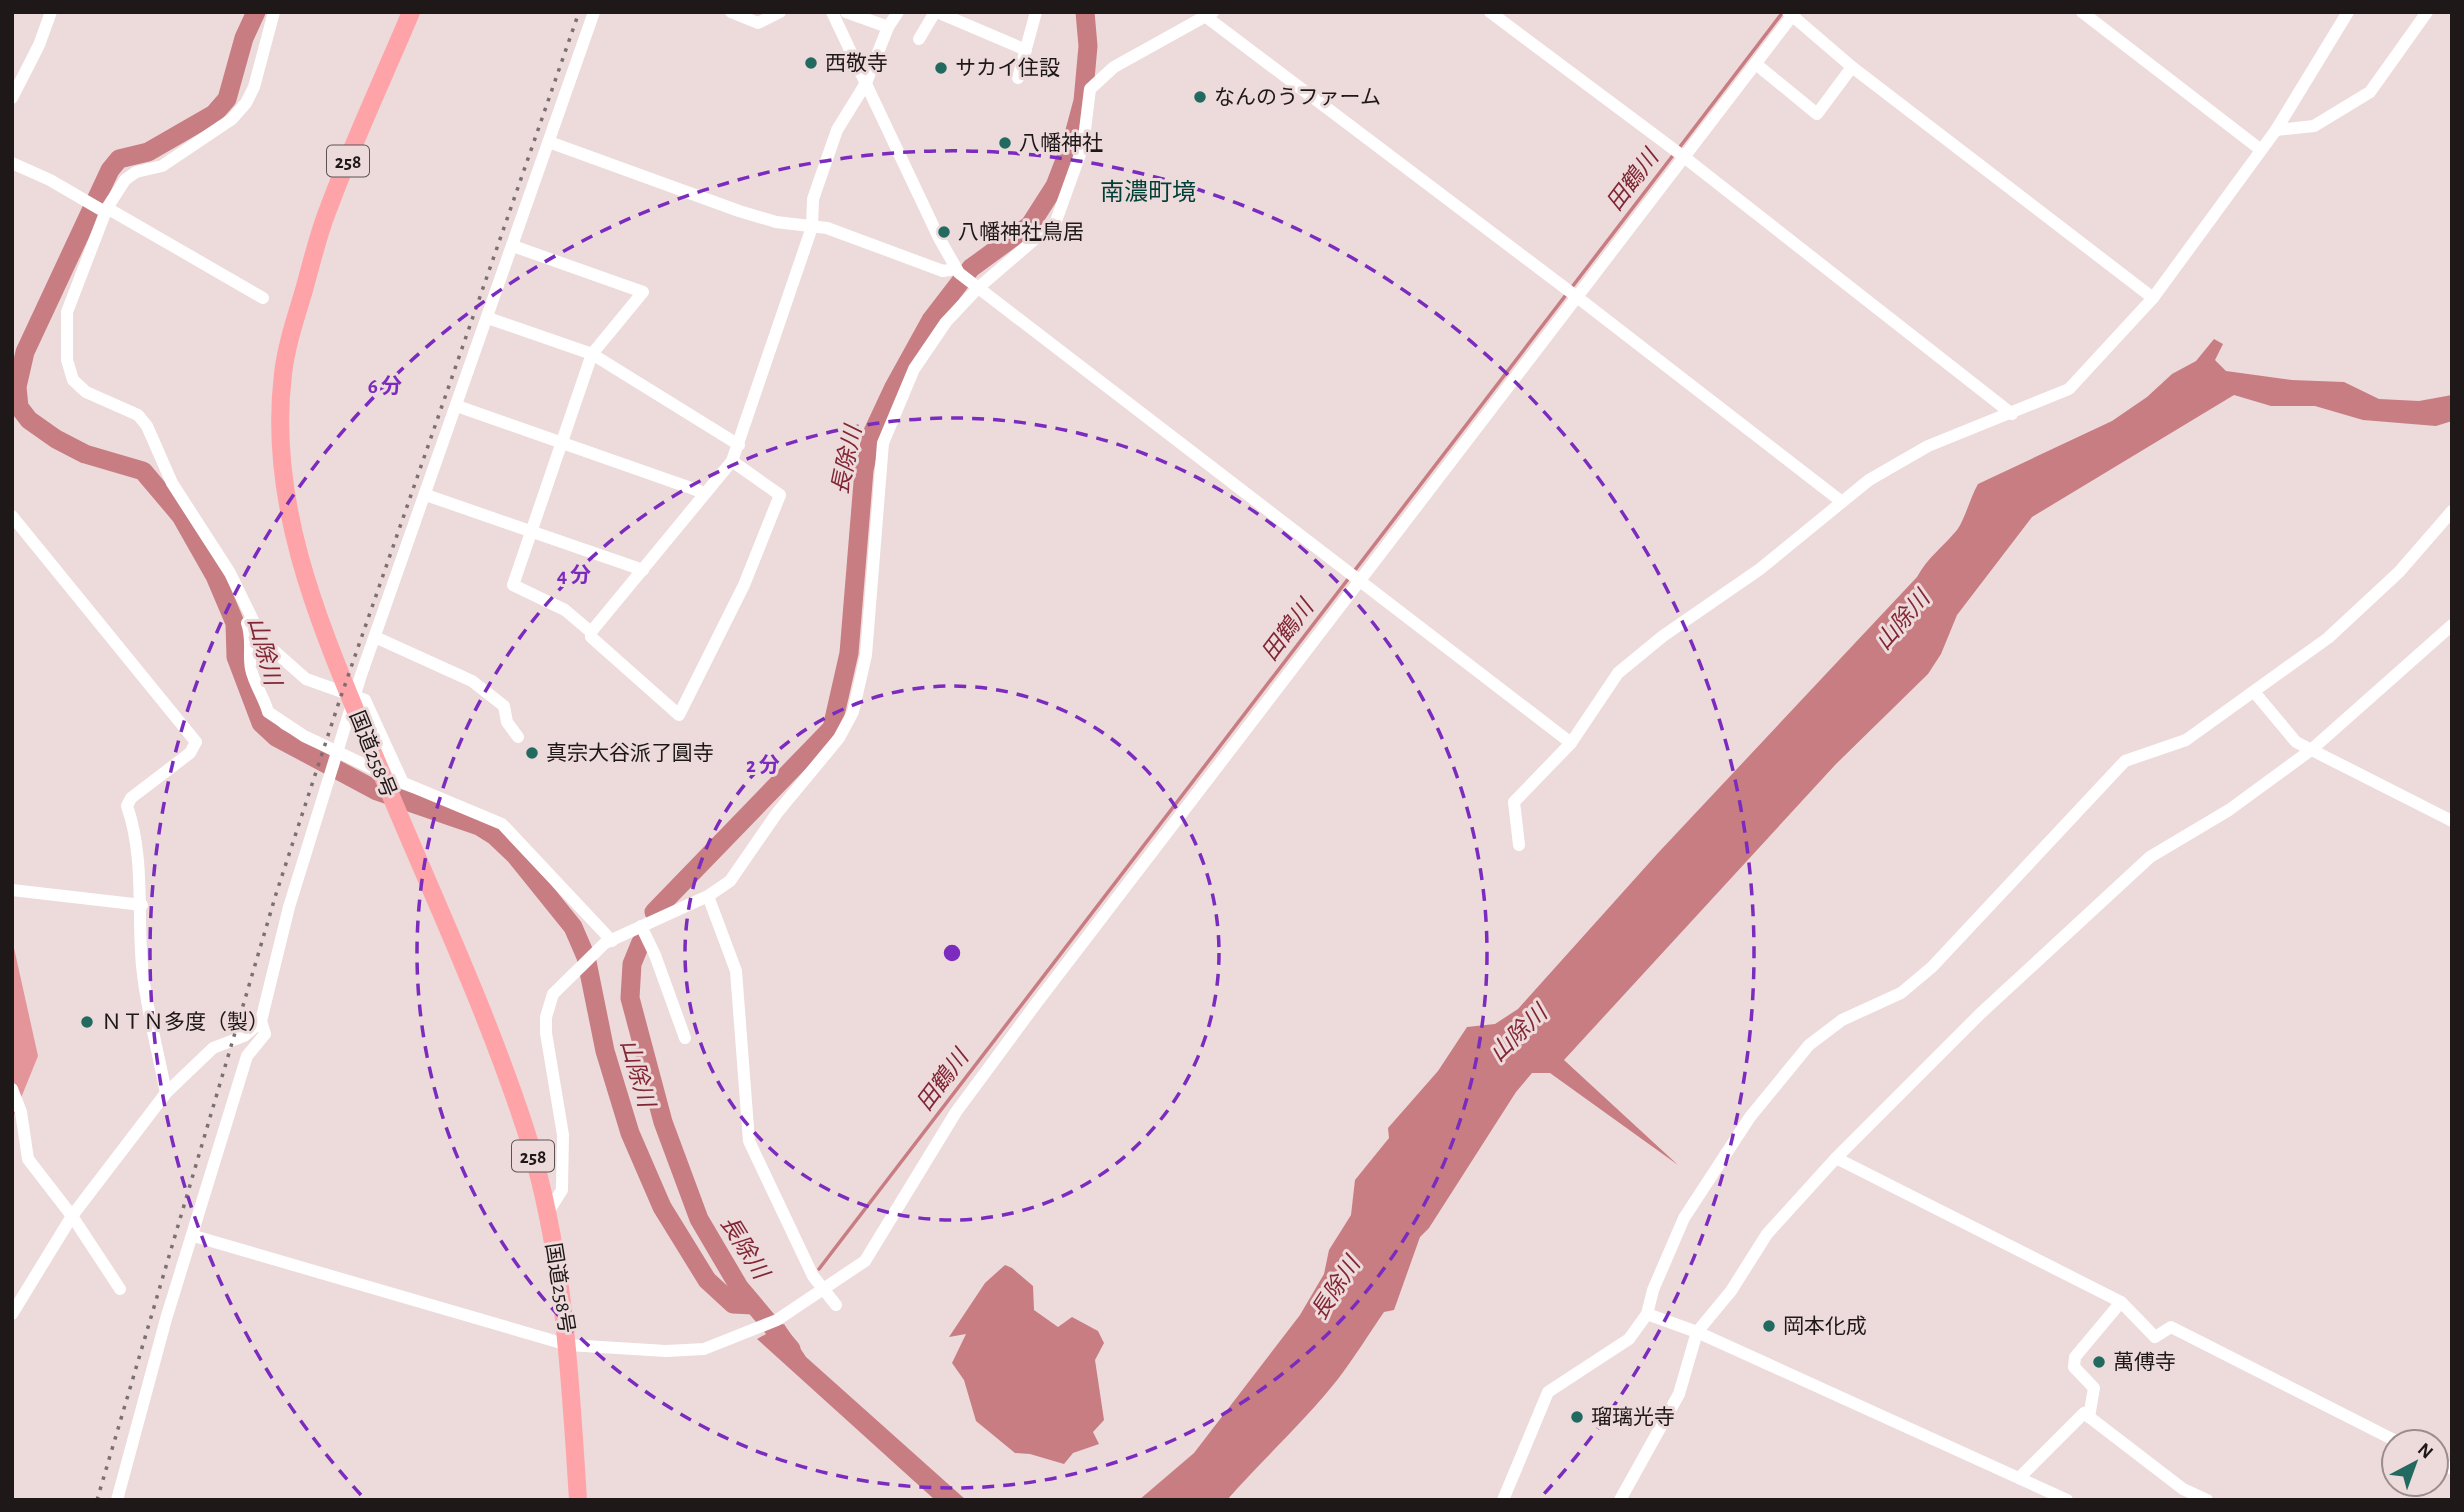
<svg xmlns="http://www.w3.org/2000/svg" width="2464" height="1512" font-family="'Alegreya Sans','Noto Sans JP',sans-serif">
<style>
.forest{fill:#e3959a}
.water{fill:#c87d82}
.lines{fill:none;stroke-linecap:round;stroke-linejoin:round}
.stream{stroke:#c87d82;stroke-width:3.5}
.river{stroke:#c87d82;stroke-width:19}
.minor{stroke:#fff;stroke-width:12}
.highway{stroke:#fea4a9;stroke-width:18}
.rail{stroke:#7b6f6f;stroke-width:3.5;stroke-dasharray:3.5 7;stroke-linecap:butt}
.ring{fill:none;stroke:#7b2cbf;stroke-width:3.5;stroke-dasharray:12 9}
.poi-dot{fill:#226a5f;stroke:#eddadb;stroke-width:2.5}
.labels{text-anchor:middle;stroke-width:6;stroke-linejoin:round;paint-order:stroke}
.shield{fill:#eddadb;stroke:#5d5252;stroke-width:2}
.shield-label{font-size:19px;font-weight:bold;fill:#1f1818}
.poi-label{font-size:21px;fill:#1f1818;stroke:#eddadb;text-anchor:start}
.street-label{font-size:21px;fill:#1f1818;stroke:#eddadb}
.water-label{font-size:23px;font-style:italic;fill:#812634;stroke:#eddadb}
.quarter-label{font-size:24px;fill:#003f37;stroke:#eddadb}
.centre{fill:#7b2cbf;stroke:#eddadb;stroke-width:3.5}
.ring-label{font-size:21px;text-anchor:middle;font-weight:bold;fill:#7b2cbf;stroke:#eddadb;stroke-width:6;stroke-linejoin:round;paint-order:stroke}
</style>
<rect width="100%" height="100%" fill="#eddadb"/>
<path class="forest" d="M 12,939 L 38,1056 L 12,1120 Z"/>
<g class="water">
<path d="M 2214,339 L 2223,344 L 2215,360 L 2226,371 L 2292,380 L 2344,382 L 2379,399 L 2419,401 L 2452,395 L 2452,421 L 2436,426 L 2363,420 L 2315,406 L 2271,406 L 2234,395 L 2032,517 L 1957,615 L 1941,654 L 1928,674 L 1836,764 L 1564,1060 L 1678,1165 L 1550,1073 L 1532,1073 L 1516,1092 L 1429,1228 L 1420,1237 L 1394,1310 L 1384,1312 C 1369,1334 1354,1358 1338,1379 C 1304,1422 1263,1459 1227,1500 L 1139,1500 L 1194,1453 L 1300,1315 L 1324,1274 L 1329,1250 L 1351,1215 L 1355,1180 L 1389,1138 L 1388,1128 L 1438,1071 L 1467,1027 L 1495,1024 L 1518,1009 L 1658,853 L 1917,577 C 1928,557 1943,547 1957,530 C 1965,519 1970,498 1978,484 L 2112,421 L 2147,397 L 2172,374 L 2196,361 Z"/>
<path d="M 1005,1265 L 1012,1268 L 1033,1286 L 1034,1310 L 1058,1327 L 1072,1317 L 1098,1331 L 1104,1343 L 1095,1360 L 1104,1420 L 1093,1432 L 1099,1444 L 1073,1453 L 1064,1464 L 1030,1454 L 1015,1453 L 976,1421 L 964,1380 L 952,1363 L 966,1334 L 949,1337 L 985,1283 Z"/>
<path d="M 784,1324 L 806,1357 L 966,1500 L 935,1500 L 757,1339 Z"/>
</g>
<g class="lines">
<g class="stream">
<path d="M 1679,148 L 1783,12"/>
<path d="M 819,1269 L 1674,154"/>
</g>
<g class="river">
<path d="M 256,12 L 244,38 L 227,99 L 214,114 L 148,152 L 119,159 L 110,170 L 25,352 L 17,387 L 19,407 L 29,420 L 56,439 L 85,454 L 143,471 L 181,516 L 215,576 L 235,623 L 236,657 L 261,723 L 276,737 L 377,791 L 479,826 L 495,836 L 515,855 L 573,927 L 586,957 L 605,1051 L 630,1133 L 662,1207 L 707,1280 L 733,1304 L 753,1305"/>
<path d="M 654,912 L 832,728 L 849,653 L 864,470 L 872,434 L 894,387 L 931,320 L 971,268 L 1030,225 L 1055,186 L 1072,142 L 1083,101 L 1088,46 L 1085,12"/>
<path d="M 641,942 L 632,964 L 630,998 L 663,1122 L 699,1219 L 739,1287 L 791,1349"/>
</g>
<g class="minor">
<path d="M 274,12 L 254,87 L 246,103 L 232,119 L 162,166 L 136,172 L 125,180 L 107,208 L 67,312 L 67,360 L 73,380 L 86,392 L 138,415 L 147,426 L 172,483 L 230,573 L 263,641 L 306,679 L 365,700 L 403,783"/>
<path d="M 731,12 L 758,23 L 780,12"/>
<path d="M 832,12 L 939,238 L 959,273 L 1571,743"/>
<path d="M 846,12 L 888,27"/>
<path d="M 937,12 L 1026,50"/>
<path d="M 1490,12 L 1684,157 L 2012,414"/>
<path d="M 1788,12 L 1852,67 L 2153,298"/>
<path d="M 2082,12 L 2261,150"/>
<path d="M 1205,16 L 1577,297 L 1842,502"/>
<path d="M 919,39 L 935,12"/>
<path d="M 1756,64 L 1817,114 L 1852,67"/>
<path d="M 1018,78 L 1036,12"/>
<path d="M 12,98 L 39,45 L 51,12"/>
<path d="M 2276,130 L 2314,126 L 2370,92 L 2427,12"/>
<path d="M 549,142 L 739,211 L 776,222 L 827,228 L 943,271 L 956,269"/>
<path d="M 12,163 L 50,180 L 105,212"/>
<path d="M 107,208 L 263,298"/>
<path d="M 513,246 L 643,292 L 592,354 L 513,585 L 565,610 L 591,632"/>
<path d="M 488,318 L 592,354 L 739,445"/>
<path d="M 457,406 L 705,493"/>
<path d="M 732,461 L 780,495 L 744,585 L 679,715 L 591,637 L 591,632 L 732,461 L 812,227 L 813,199 L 837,130 L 866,83 L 888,27 L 898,12"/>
<path d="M 426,495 L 643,570"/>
<path d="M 12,516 L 196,742 L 190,753 L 131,798 L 127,806 C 145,858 137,912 142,966 C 146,1008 158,1051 166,1093"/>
<path d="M 247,623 C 253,640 248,653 251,669 C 254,684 264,697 268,712 L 304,736 L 382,773"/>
<path d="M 375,637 L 472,681 L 504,706 L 507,722 L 518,737"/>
<path d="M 2255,693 L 2296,742 L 2452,821"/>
<path d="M 399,781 L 502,824 L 612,941"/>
<path d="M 1519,845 L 1514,802 L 1571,743 L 1618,673 L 1663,636 L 1760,569 L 1869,480 L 1928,446 L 2069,389 L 2153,298 L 2276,130 L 2348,12"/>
<path d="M 12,890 L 142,905"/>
<path d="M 708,896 L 736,971 L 749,1141 L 813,1276 L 836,1305"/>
<path d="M 641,926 L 655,955 L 685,1038"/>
<path d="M 12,1089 L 21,1112 L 28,1159 L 72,1216 L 120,1289"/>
<path d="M 1836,1158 L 2121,1302 L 2155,1337 L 2171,1327 L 2398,1442"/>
<path d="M 548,1212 L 562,1190 L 563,1135 L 546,1033 L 546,1017 L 553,994 L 605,943 L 708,896 L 730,881 L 777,813 L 839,738 L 853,712 L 866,655 L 883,443 L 914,369 L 946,322 L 978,288 L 1056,221 L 1083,146 L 1090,89 L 1114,67 L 1213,12"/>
<path d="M 194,1236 L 568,1345 L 666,1351 L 704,1349 L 777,1320 L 865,1261 L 956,1112 L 1035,1005 L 1795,12"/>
<path d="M 12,1314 L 72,1216 L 166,1093 L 213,1048 L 244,1036 L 261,1021"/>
<path d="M 1647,1314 L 1697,1332 L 2067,1500"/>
<path d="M 2089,1417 L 2094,1388 L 2074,1367 L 2075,1357 L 2121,1302"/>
<path d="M 2436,1461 L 2452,1469"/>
<path d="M 2019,1478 L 2084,1413 L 2183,1489 L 2207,1500"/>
<path d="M 117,1500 L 166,1319 L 247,1056 L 265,1034 L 261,1021 L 289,907 L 361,675 L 594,12"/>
<path d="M 1503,1500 L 1548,1392 L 1629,1339 L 1647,1314 L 1653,1290 L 1684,1218 L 1750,1117 L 1809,1045 L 1842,1020 L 1901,993 L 1932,967 L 2125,761 L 2186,740 L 2328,638 L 2399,572 L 2452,511"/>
<path d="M 1620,1500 L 1679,1394 L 1697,1332 L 1731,1291 L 1767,1234 L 1836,1158 L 1980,1014 L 2150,857 L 2229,810 L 2311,750 L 2452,625"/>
</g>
<path class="highway" d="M 411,12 C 383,79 351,146 326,215 C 317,239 311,265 304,290 C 296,317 286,346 283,374 C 267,505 320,625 369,743 C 421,871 482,997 525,1128 C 564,1248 570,1375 578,1500"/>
<path class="rail" d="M 97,1500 L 276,894 L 339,702 L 579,12"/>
</g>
<g class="ring">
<circle cx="952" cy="953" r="267"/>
<circle cx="952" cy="953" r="535"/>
<path d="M361 1495A802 802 0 1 1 1543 1495"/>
</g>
<g class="poi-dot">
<circle cx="811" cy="63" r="7"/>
<circle cx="941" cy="68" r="7"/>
<circle cx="1200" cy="97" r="7"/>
<circle cx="1005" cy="143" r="7"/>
<circle cx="944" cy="232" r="7"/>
<circle cx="532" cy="753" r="7"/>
<circle cx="87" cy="1022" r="7"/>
<circle cx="1769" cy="1326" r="7"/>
<circle cx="2099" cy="1362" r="7"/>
<circle cx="1577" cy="1417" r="7"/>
</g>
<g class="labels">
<g class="shield">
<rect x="327" y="145.5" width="42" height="31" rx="5"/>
<rect x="512" y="1140.5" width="42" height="31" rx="5"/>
</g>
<g class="shield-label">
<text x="348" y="168">258</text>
<text x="533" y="1163">258</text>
</g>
<g class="poi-label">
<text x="825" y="70">西敬寺</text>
<text x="955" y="75">サカイ住設</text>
<text x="1214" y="104">なんのうファーム</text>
<text x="1019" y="150">八幡神社</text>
<text x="958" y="239">八幡神社鳥居</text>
<text x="546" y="760">真宗大谷派了圓寺</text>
<text x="101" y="1029">ＮＴＮ多度（製）</text>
<text x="1783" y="1333">岡本化成</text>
<text x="2113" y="1369">萬傅寺</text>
<text x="1591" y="1424">瑠璃光寺</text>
</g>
<g class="street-label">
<text transform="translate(373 754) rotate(68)" y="7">国道258号</text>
<text transform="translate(560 1288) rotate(81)" y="7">国道258号</text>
</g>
<g class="water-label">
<text transform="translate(1632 180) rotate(-53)" y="8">田鶴川</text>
<text transform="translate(846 460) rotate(-78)" y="8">長除川</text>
<text transform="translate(1902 620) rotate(-49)" y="8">山除川</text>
<text transform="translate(1287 630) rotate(-53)" y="8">田鶴川</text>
<text transform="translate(265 651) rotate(75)" y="8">山除川</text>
<text transform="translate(1518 1033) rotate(-44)" y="8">山除川</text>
<text transform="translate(638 1073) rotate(74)" y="8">山除川</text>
<text transform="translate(942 1080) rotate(-53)" y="8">田鶴川</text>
<text transform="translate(745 1247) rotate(58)" y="8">長除川</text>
<text transform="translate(1335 1288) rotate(-57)" y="8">長除川</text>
</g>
<g class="quarter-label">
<text x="1148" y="200">南濃町境</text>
</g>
</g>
<circle cx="952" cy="953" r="10" class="centre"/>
<g class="ring-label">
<text x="385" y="393">6 分</text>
<text x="574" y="582">4 分</text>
<text x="763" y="772">2 分</text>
</g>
<rect width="2464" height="1512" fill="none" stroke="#1f1818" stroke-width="28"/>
<g transform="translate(2415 1463) rotate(41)"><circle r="33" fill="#eddadb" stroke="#9b8c8d" stroke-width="2"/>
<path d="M0-5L12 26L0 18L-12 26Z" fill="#226a5f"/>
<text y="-10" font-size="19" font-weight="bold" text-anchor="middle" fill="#1f1818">N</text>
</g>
</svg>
